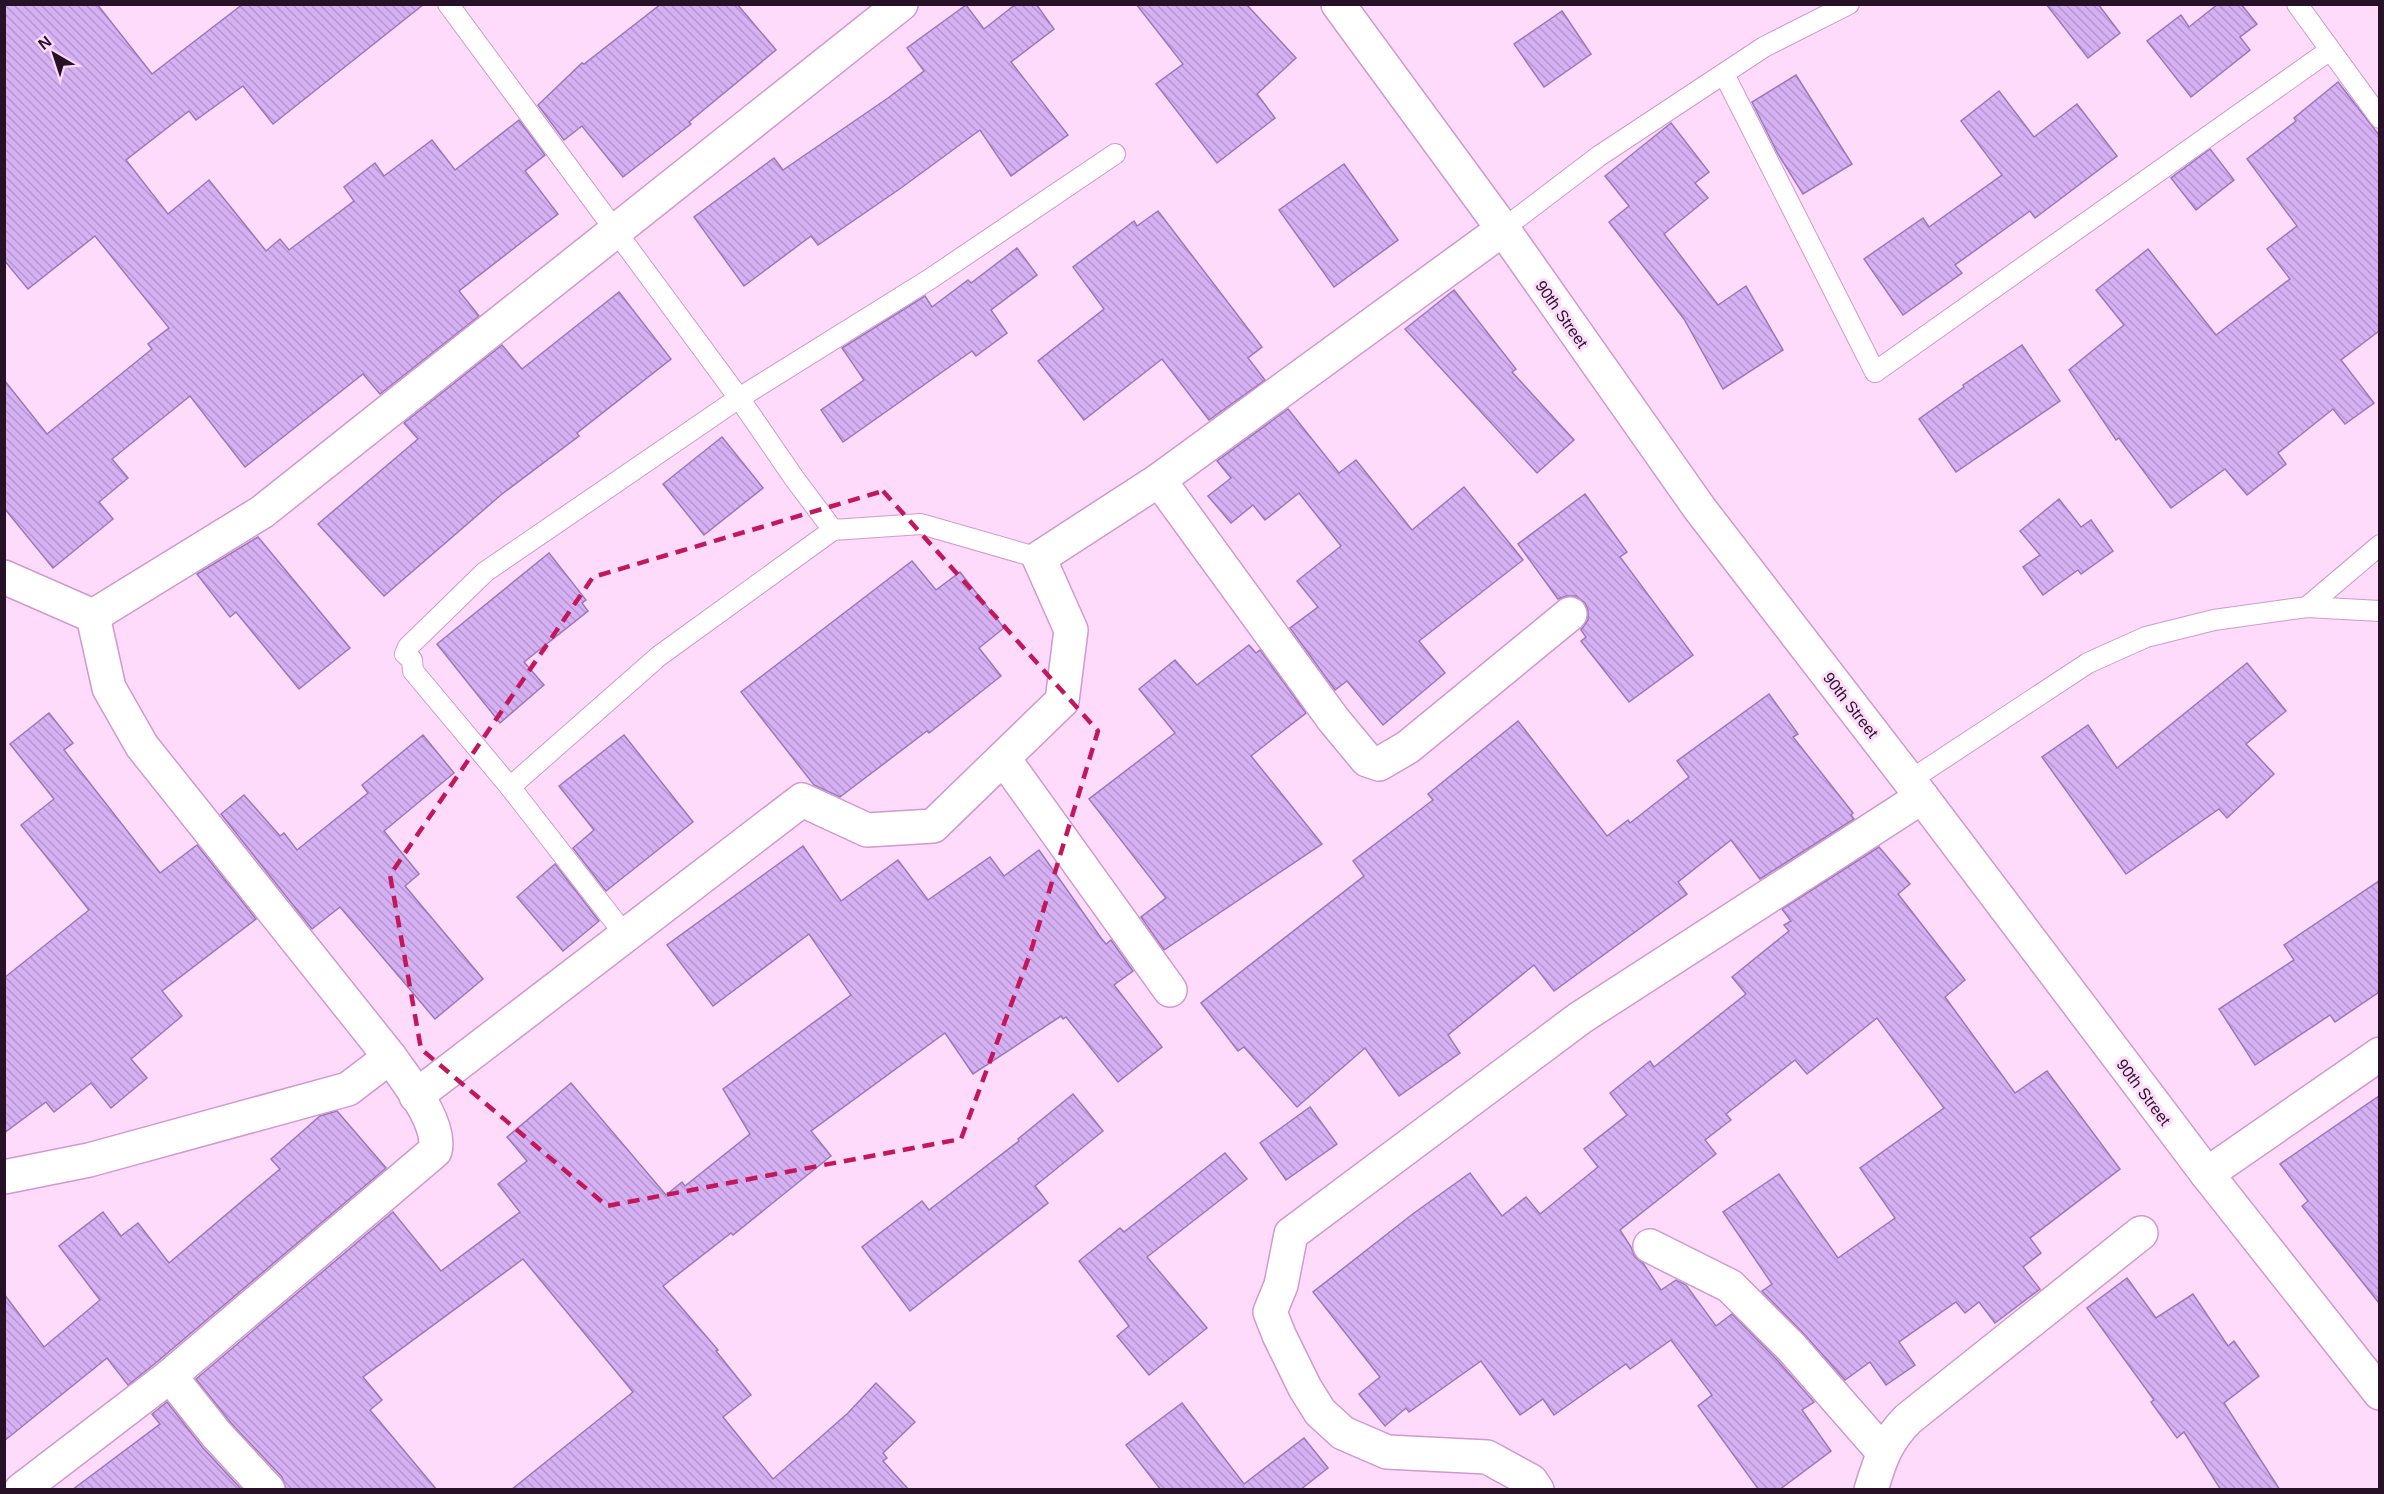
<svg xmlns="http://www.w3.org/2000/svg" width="2384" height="1494" font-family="Helvetica,sans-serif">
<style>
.building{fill:url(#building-back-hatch);stroke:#9b78b8;stroke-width:1.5}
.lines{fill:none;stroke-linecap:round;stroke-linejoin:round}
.service-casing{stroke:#d298cf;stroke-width:22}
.minor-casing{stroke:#d298cf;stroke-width:36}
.tertiary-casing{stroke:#d298cf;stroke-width:36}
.service{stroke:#fff;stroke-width:20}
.minor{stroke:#fff;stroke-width:33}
.tertiary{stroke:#fff;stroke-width:33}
.marked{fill:none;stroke:#c2185b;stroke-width:4.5;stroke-dasharray:12 8;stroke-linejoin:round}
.labels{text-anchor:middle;stroke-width:6;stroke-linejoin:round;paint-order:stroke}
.street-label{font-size:16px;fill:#271126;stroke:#fedafb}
</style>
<defs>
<pattern id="building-back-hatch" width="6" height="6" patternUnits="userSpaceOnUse" patternTransform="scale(1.5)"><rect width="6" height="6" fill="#d5b1f4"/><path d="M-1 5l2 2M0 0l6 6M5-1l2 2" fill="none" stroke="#b797d1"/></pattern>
</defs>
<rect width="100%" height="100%" fill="#fedafb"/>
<g class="building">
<path d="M 4,4 L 97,4 L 152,74 L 243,4 L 424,4 L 273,124 L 243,86 L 196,120 L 189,111 L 126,160 L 168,214 L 209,180 L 266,251 L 280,239 L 289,250 L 354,201 L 344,187 L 375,163 L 384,176 L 432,140 L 455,170 L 519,120 L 545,155 L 525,171 L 558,214 L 459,291 L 479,316 L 380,394 L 363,374 L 245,467 L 190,396 L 112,459 L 128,478 L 99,502 L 113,519 L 53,568 L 4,508 L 4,380 L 47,434 L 152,349 L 148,344 L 169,328 L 95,236 L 28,289 L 4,260 Z"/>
<path d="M 661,4 L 737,4 L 776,50 L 689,122 L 691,124 L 623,177 L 582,126 L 564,140 L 538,105 L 582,63 L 584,64 Z"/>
<path d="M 1016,4 L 1036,4 L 1054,29 L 1011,62 L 1068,135 L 1011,176 L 980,130 L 901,188 L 818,245 L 811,236 L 744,286 L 694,217 L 774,158 L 783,170 L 888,98 L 924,71 L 907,48 L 966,5 L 984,29 Z"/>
<path d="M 1136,4 L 1246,4 L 1296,58 L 1257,94 L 1275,118 L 1217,163 L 1156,84 L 1183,64 Z"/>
<path d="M 2046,4 L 2098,4 L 2120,33 L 2088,58 Z"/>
<path d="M 2218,4 L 2241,4 L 2257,24 L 2240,37 L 2250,50 L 2191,97 L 2147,41 L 2181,15 L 2189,27 Z"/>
<path d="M 1562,11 L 1591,54 L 1544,87 L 1514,44 Z"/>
<path d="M 1796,75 L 1852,164 L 1803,194 L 1778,154 L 1752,102 Z"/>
<path d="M 2338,82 L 2379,135 L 2379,331 L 2341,360 L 2374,403 L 2345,424 L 2333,409 L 2278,453 L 2286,464 L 2247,495 L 2225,469 L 2171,508 L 2119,438 L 2116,440 L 2069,370 L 2124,325 L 2096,290 L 2148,249 L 2216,335 L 2290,279 L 2267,249 L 2297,226 L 2247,159 L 2296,121 L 2294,118 Z"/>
<path d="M 1999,91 L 2034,137 L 2077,104 L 2117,156 L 2035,218 L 2030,211 L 1955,265 L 1962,273 L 1903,315 L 1864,259 L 1923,218 L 1929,227 L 2002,175 L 1961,121 Z"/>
<path d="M 1671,123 L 1709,172 L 1695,183 L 1708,198 L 1664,234 L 1718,305 L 1746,286 L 1783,350 L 1723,389 L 1684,319 L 1609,222 L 1629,206 L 1605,176 Z"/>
<path d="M 2210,149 L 2234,180 L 2196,210 L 2171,178 Z"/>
<path d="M 1344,164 L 1398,240 L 1334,287 L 1279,210 Z"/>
<path d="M 1158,211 L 1262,347 L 1248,358 L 1265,380 L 1209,420 L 1162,359 L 1084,420 L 1038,361 L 1104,309 L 1073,267 L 1134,221 L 1137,226 Z"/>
<path d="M 1017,248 L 1037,275 L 991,310 L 1007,333 L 976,356 L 972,351 L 843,442 L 821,410 L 864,380 L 842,348 L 925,296 L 932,307 L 968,280 L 971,283 Z"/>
<path d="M 1454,290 L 1516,369 L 1512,372 L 1574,440 L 1537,473 L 1405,329 Z"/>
<path d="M 619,292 L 671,359 L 577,433 L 579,436 L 502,494 L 384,596 L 318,524 L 418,439 L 404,423 L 502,345 L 522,369 Z"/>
<path d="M 2022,345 L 2060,401 L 1956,472 L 1919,419 L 1964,387 L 1963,385 Z"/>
<path d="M 1288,409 L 1339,473 L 1356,460 L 1412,530 L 1464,487 L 1523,560 L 1419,641 L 1445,673 L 1383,725 L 1347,681 L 1335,690 L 1290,628 L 1318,607 L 1297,581 L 1341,546 L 1299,493 L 1265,520 L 1253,505 L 1231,523 L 1208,496 L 1231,478 L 1217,461 Z"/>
<path d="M 722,437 L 763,488 L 704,535 L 663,484 Z"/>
<path d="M 1585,494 L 1627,552 L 1620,557 L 1693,655 L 1629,702 L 1581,641 L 1586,637 L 1581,630 L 1588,620 L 1588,610 L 1585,603 L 1576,596 L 1566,596 L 1558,599 L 1518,544 Z"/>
<path d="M 2059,499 L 2081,527 L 2091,520 L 2113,551 L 2081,574 L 2078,570 L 2043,595 L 2023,567 L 2040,555 L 2020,531 Z"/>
<path d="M 258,537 L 350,648 L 299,689 L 236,612 L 230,617 L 197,574 Z"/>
<path d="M 549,553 L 586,600 L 582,603 L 588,611 L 524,662 L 544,685 L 500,723 L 437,644 Z"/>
<path d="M 912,561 L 936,590 L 960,572 L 1004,628 L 979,648 L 1001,676 L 929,733 L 927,731 L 840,797 L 814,785 L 741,692 Z"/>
<path d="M 1249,645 L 1256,653 L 1260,650 L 1306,713 L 1251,756 L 1322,844 L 1164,950 L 1141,917 L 1166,898 L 1089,799 L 1175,733 L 1139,689 L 1175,660 L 1197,685 Z"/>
<path d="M 2247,663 L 2286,711 L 2246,744 L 2274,774 L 2227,818 L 2219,809 L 2126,874 L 2042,757 L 2088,725 L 2117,768 Z"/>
<path d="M 1769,694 L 1798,734 L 1793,737 L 1853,813 L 1851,815 L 1854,819 L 1760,879 L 1731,840 L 1678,882 L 1687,894 L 1554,991 L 1534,965 L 1448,1035 L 1460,1053 L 1399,1096 L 1365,1048 L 1297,1107 L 1244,1047 L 1238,1051 L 1201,1003 L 1364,876 L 1353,861 L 1433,800 L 1428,794 L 1518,721 L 1607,836 L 1628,820 L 1630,823 L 1689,777 L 1677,761 Z"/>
<path d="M 49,713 L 73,743 L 64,750 L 160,873 L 197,845 L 256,919 L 162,991 L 182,1016 L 131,1059 L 147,1078 L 111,1108 L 91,1083 L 54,1112 L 46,1102 L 4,1133 L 4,978 L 89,910 L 21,825 L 54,799 L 10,744 Z"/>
<path d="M 423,735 L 454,773 L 384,831 L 419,874 L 405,886 L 483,979 L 435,1019 L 340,907 L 312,929 L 221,814 L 244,795 L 280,836 L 284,833 L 297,850 L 368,793 L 362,785 Z"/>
<path d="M 624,735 L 693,822 L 606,891 L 573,848 L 594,830 L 559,786 Z"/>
<path d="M 803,846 L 841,901 L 898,860 L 928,900 L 990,857 L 1004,876 L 1039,850 L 1101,938 L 1106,944 L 1111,940 L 1133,971 L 1114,985 L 1162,1047 L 1118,1082 L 1066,1017 L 1063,1019 L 1061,1016 L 973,1074 L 945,1033 L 811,1131 L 831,1156 L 733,1235 L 731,1233 L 663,1286 L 718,1350 L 716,1351 L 751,1395 L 723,1417 L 773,1479 L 848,1413 L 876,1383 L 915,1422 L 883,1453 L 887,1458 L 883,1461 L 909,1490 L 511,1490 L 633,1392 L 523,1259 L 363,1377 L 382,1400 L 370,1410 L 437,1490 L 286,1490 L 282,1477 L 231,1423 L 196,1379 L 393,1212 L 441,1271 L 520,1212 L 498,1184 L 527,1161 L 507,1137 L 571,1083 L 666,1195 L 682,1182 L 685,1186 L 750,1134 L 723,1089 L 851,995 L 809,934 L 713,1006 L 667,945 Z"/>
<path d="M 1879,847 L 1910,884 L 1898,894 L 1965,980 L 1945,997 L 2015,1093 L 2047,1071 L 2120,1169 L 2030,1238 L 2041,1253 L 2023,1267 L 2040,1289 L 1995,1323 L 1979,1302 L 1965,1313 L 1956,1302 L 1899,1342 L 1915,1365 L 1886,1385 L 1870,1362 L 1845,1380 L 1805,1335 L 1762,1291 L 1772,1284 L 1723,1212 L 1779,1174 L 1838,1258 L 1895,1218 L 1860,1168 L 1944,1108 L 1877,1018 L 1807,1074 L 1795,1060 L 1726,1114 L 1731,1120 L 1705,1140 L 1716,1154 L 1620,1230 L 1631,1247 L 1635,1257 L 1643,1263 L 1661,1290 L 1676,1280 L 1686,1285 L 1716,1326 L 1732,1314 L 1778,1361 L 1814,1402 L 1802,1410 L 1831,1451 L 1779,1490 L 1759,1490 L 1698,1406 L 1712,1395 L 1671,1340 L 1630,1369 L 1626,1364 L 1554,1415 L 1543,1399 L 1520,1415 L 1481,1361 L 1409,1412 L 1406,1408 L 1385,1426 L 1359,1394 L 1380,1377 L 1313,1292 L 1414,1213 L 1470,1173 L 1502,1216 L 1526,1197 L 1540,1214 L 1598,1167 L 1584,1149 L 1627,1115 L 1610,1093 L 1650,1061 L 1654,1067 L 1746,994 L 1732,977 L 1789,931 L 1784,925 L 1791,921 L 1782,909 Z"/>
<path d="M 555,864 L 599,921 L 563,951 L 517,897 Z"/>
<path d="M 2379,881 L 2379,992 L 2335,1022 L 2330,1015 L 2255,1065 L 2219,1009 L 2294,960 L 2284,945 Z"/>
<path d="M 1073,1094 L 1103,1131 L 1035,1186 L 1048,1203 L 910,1311 L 862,1247 L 922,1201 L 929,1210 L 1019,1141 L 1018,1139 Z"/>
<path d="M 2379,1096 L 2379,1303 L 2302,1206 L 2308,1201 L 2280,1164 Z"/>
<path d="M 1310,1107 L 1337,1144 L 1286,1180 L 1260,1143 Z"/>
<path d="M 337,1111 L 386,1168 L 158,1361 L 128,1385 L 107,1358 L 4,1441 L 4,1294 L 44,1347 L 100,1300 L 59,1246 L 103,1212 L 121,1236 L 138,1223 L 169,1263 L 280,1169 L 271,1159 L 320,1116 Z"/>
<path d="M 1225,1153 L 1247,1179 L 1147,1257 L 1207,1328 L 1149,1375 L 1117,1336 L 1129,1326 L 1079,1261 L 1120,1228 L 1124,1232 Z"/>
<path d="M 2127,1278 L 2156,1318 L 2193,1294 L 2228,1346 L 2234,1341 L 2259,1376 L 2224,1403 L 2280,1490 L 2221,1490 L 2184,1432 L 2177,1438 L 2151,1402 L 2154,1400 L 2087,1308 Z"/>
<path d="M 167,1402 L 203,1448 L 242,1490 L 72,1490 L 160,1424 L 152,1414 Z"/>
<path d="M 1182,1403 L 1244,1484 L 1304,1438 L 1328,1468 L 1300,1490 L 1161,1490 L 1126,1445 Z"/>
</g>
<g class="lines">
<g class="service-casing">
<g id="service">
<path d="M 448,4 L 739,398 L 794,478 L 833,530"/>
<path d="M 2297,4 L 2380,118"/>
<path d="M 1724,74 L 1875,372 L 2330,50"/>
<path d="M 1503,229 L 1599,156 L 1764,47 L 1849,4"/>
<path d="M 2307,607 L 2380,545"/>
<path d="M 1909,781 L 2088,663 L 2146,637 L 2214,620 L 2307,607 L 2380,611"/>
<path d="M 510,787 L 659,656 L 833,530 L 921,524 L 1039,558"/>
<path d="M 626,936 L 510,787 L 413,671 L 412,660 L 405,654 L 408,647 L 485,572 L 739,398 L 930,279 L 1115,154"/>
</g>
</g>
<g class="minor-casing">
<g id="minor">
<path d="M 1159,480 L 1333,719 L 1367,760 L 1379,764 L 1408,747 L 1570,614"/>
<path d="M 4,577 L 93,616 L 109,688 L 142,746 L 390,1057 C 406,1080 442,1123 435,1151 L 170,1376 L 21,1490"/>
<path d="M 93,616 L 262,512 L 901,4"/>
<path d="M 1004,759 L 1170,990"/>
<path d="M 416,1096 L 802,800 L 867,830 L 933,826 L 1062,701 L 1071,630 L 1039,558 L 1159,480 L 1503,229"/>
<path d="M 2207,1174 L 2380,1054"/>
<path d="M 4,1177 L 89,1160 L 348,1089 L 390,1057"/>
<path d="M 1650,1246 L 1730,1286 L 1792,1348 L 1883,1452"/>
<path d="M 170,1376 L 217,1435 L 268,1490"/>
<path d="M 1537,1490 L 1531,1481 L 1487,1457 L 1387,1452 L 1343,1433 L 1320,1412 L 1305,1388 L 1279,1335 L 1270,1312 L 1281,1285 L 1291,1234 L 1580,1018 L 1922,797"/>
<path d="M 1871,1490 C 1880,1460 1886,1441 1908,1419 L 2141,1233"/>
</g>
</g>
<g class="tertiary-casing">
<path id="tertiary" d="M 1338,4 L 1503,229 L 1700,509 L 1922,797 L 2207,1174 L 2380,1393"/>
</g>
<use href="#service" class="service"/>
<use href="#minor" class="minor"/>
<use href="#tertiary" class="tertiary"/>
</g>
<path class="marked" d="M 883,491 L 1098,731 L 1030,954 L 961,1139 L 607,1206 L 421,1049 L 390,875 L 593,577 Z"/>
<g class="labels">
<g class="street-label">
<text transform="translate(1562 314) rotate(55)" y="6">90th Street</text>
<text transform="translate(1851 705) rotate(52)" y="6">90th Street</text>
<text transform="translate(2144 1092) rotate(53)" y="6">90th Street</text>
</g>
</g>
<rect width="2384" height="1494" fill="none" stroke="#271126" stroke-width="12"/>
<g transform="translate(54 54) rotate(321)" stroke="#fedafb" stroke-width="4.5" paint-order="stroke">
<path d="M0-4.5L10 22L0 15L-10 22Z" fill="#271126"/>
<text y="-9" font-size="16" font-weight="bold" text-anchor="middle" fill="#271126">N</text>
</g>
</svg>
